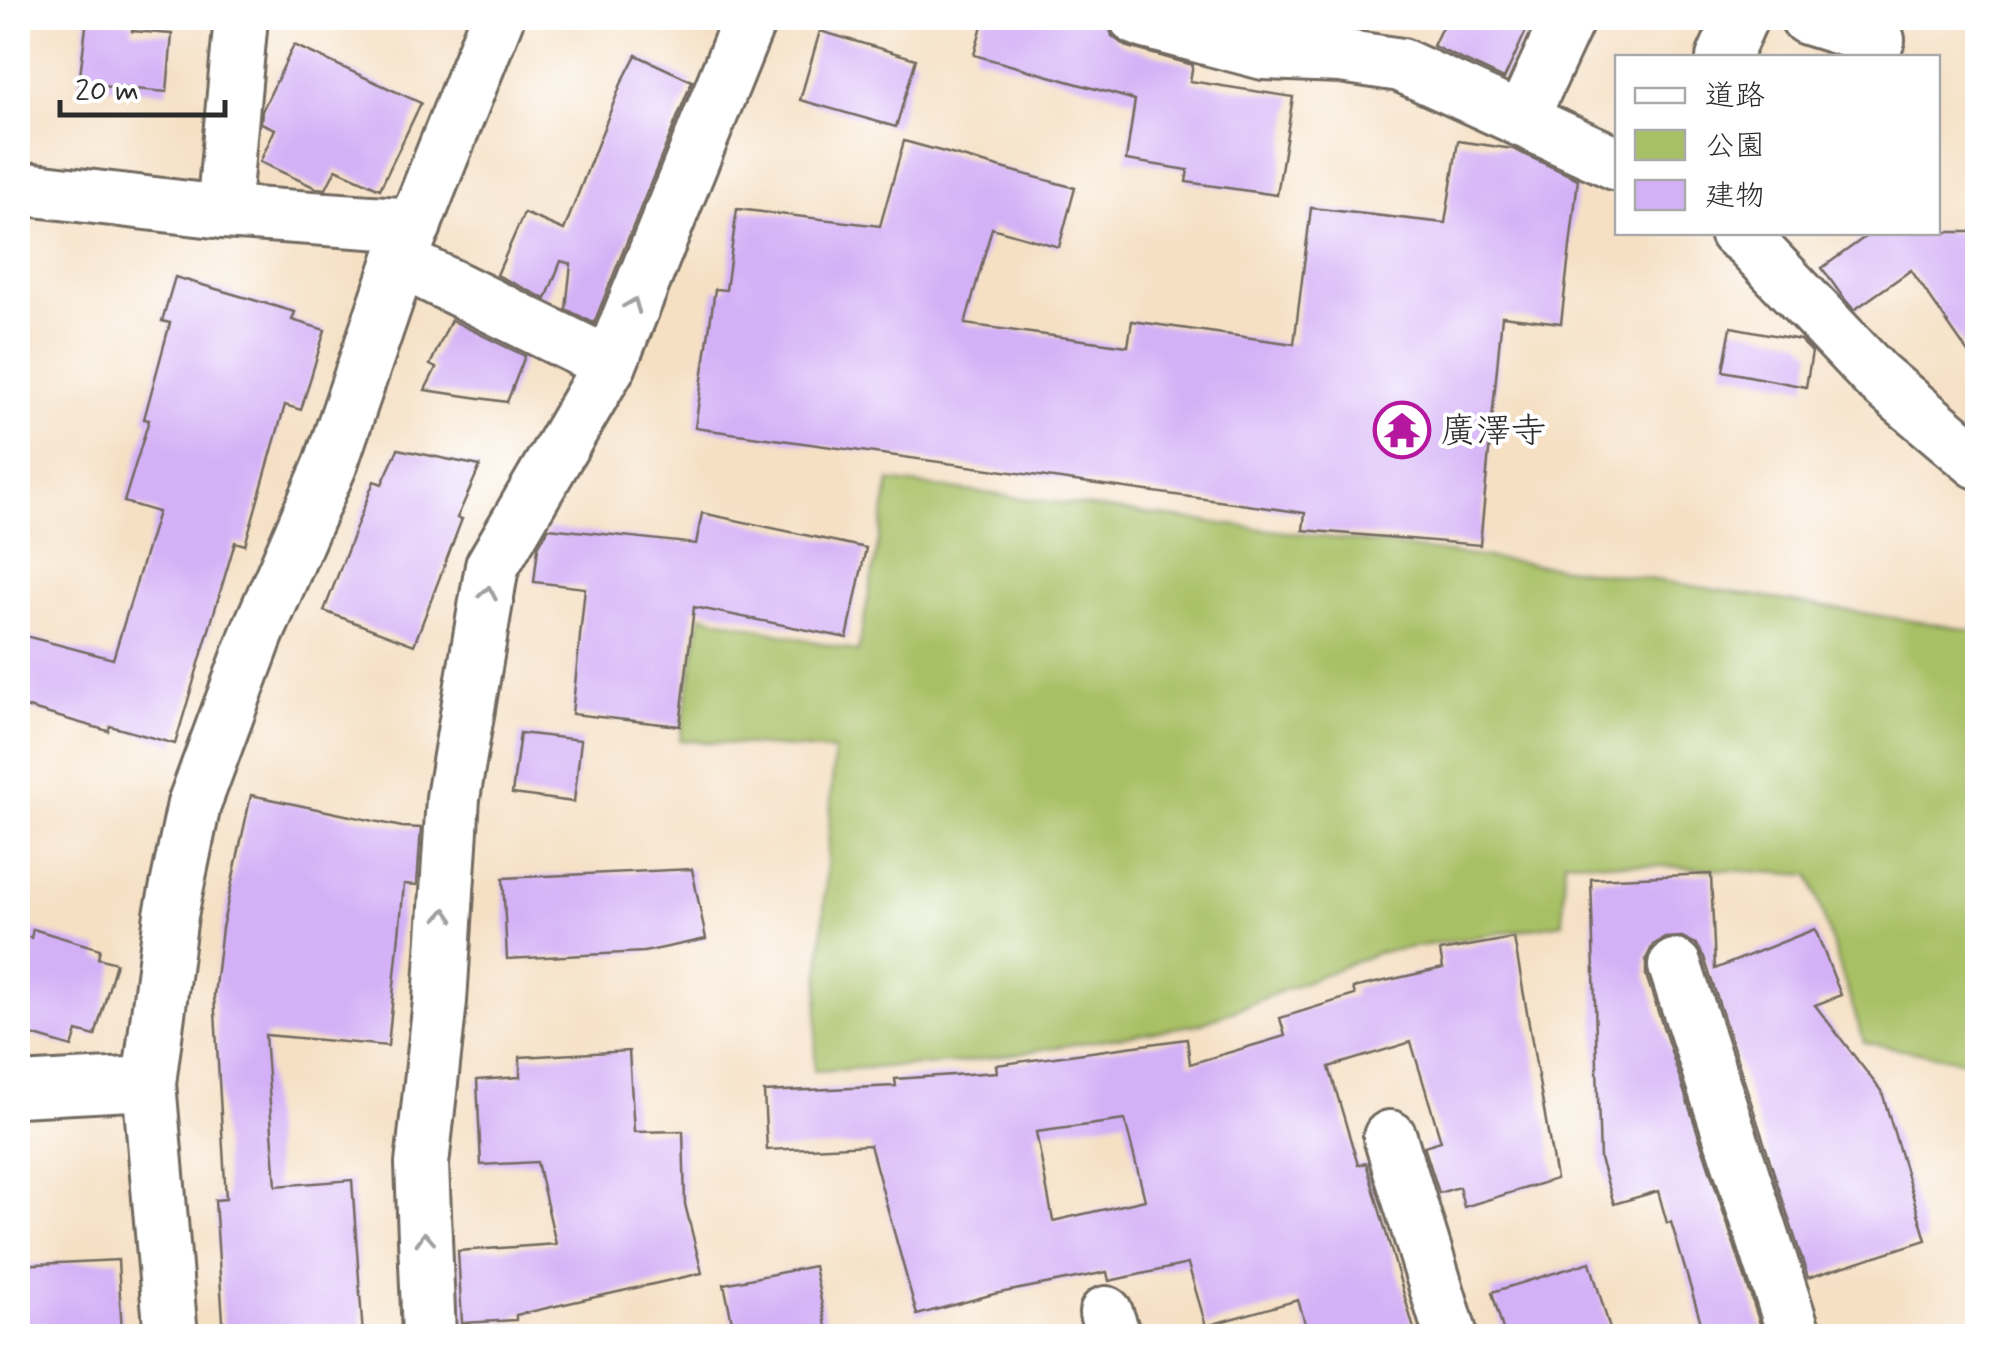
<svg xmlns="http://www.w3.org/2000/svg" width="1995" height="1354" font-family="Mynerve,'Klee One',sans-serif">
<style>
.green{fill:#a8c065;stroke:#6a7648;stroke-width:2.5}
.building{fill:#d4b1f6;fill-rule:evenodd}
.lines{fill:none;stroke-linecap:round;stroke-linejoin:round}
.minor-casing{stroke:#726a61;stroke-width:58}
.minor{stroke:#fff;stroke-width:52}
.oneway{stroke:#a0a0a0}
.labels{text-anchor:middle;stroke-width:8;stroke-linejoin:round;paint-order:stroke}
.poi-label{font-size:35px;fill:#2b2b2b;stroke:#fff;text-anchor:start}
</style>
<rect width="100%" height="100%" fill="#fff"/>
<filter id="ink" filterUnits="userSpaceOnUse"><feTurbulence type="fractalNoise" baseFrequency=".01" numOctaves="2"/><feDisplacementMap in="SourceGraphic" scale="20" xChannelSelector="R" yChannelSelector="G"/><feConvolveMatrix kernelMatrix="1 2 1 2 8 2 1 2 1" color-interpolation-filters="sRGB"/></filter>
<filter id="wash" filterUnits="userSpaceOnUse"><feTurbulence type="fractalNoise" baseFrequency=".0048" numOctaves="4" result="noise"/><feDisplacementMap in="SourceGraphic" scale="40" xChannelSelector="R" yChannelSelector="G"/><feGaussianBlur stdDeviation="2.25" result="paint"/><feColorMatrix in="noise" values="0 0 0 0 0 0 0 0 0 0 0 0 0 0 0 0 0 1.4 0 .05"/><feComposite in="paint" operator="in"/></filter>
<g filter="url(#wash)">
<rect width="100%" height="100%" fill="#f5e0c4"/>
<path class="green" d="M 890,481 L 1642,578 L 1977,631 L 1977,1063 L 1864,1042 L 1810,875 L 1565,860 L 1563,923 L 1377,953 L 1199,1024 L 958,1063 L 814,1071 L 834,751 L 680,740 L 701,615 L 858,652 Z"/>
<g id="blocks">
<g class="building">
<path d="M 87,18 L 133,22 L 132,31 L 172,34 L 167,92 L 79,84 Z"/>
<path d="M 984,18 L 1107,18 L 1112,36 L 1125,46 L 1193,65 L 1190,81 L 1293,97 L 1277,195 L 1186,182 L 1188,170 L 1126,160 L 1135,100 L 974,55 Z"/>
<path d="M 1446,18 L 1532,18 L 1504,79 L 1433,46 Z"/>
<path d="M 820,31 L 916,59 L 896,127 L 800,100 Z"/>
<path d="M 294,45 L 421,103 L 380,189 L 336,169 L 326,189 L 316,188 L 260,162 L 275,129 L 261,123 L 262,111 Z"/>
<path d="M 636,55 L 692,81 L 594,323 L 566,309 L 571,264 L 561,261 L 546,299 L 497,275 L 524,213 L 564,230 L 621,84 Z"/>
<path d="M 904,141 L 1075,188 L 1059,247 L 992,228 L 965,324 L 1128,346 L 1132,321 L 1294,344 L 1311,208 L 1445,223 L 1458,141 L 1513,149 L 1578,179 L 1561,323 L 1502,316 L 1480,545 L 1303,530 L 1305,513 L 695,428 L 715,289 L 726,290 L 737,209 L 880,226 Z"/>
<path d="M 1872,232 L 1978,232 L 1978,367 L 1911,270 L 1854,310 L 1842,296 L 1822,268 Z"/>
<path d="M 175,277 L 295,312 L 292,320 L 325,330 L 301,410 L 285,405 L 245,545 L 235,542 L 175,744 L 110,726 L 108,731 L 18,705 L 18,634 L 113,659 L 158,512 L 124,502 L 149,420 L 144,419 L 170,323 L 162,321 Z"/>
<path d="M 451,320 L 525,356 L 507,402 L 425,390 L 436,368 L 430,365 Z"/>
<path d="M 1731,327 L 1800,340 L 1812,352 L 1806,387 L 1723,371 Z"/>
<path d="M 398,449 L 480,466 L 457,518 L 462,519 L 414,645 L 324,611 L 374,481 L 382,484 Z"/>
<path d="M 702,513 L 866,548 L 847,638 L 694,607 L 680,726 L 572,714 L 585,588 L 534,582 L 538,547 L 549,528 L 696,544 Z"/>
<path d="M 520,733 L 581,740 L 574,802 L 512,794 Z"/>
<path d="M 251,795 L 402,827 L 421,828 L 417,885 L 404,884 L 388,1046 L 265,1035 L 276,1186 L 352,1180 L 363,1336 L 224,1336 L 215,1200 L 226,1199 L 214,995 L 222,928 Z"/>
<path d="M 692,869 L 706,939 L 644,952 L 507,959 L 503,878 Z"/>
<path d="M 1711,874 L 1715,969 L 1815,929 L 1841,995 L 1815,1005 L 1882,1092 L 1926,1240 L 1808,1278 L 1704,957 L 1696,944 L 1682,937 L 1665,938 L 1653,945 L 1646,959 L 1646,975 L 1764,1336 L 1705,1336 L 1671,1222 L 1667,1223 L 1658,1191 L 1614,1204 L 1600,1159 L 1591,879 Z"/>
<path d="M 33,929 L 100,949 L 98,958 L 116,963 L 95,1036 L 77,1031 L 72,1047 L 18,1031 L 18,935 L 31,938 Z"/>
<path d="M 1514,938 L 1556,1179 L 1464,1207 L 1459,1187 L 1439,1193 L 1424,1146 L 1441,1141 L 1411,1042 L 1329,1067 L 1358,1165 L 1366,1163 L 1416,1336 L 1309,1336 L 1298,1300 L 1206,1326 L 1188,1264 L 1109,1281 L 1107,1272 L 994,1294 L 917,1315 L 870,1145 L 767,1150 L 764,1092 L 896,1086 L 895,1079 L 997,1072 L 996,1065 L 1187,1039 L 1190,1064 L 1285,1036 L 1280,1018 L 1355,995 L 1353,988 L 1443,968 L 1440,951 ZM 1125,1120 L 1145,1200 L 1053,1221 L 1036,1132 Z"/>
<path d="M 629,1051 L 634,1132 L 683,1131 L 685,1204 L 702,1273 L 516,1315 L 516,1320 L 462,1323 L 458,1251 L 556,1244 L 537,1162 L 481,1165 L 477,1080 L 520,1077 L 520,1057 Z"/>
<path d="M 118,1260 L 122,1334 L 44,1336 L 43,1332 L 18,1333 L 18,1265 Z"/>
<path d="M 1590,1262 L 1612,1336 L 1505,1336 L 1492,1292 Z"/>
<path d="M 814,1266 L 828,1336 L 735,1336 L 724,1284 Z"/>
</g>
</g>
</g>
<g filter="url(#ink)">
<use href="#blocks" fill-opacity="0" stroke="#726a61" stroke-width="2.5"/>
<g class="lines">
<g class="minor-casing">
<g id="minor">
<path d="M 1136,18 L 1146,22 L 1264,53 L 1341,56 L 1401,65 L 1618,164"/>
<path d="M 1807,18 L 1878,40"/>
<path d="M 1723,58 L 1741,18"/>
<path d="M 1521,120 L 1568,18"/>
<path d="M 18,188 L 223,212 L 415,225"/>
<path d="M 223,212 L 241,18"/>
<path d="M 1736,232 L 1748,241 L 1876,376 L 1978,462"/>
<path d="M 400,261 L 610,364"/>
<path d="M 1675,966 L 1795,1336"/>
<path d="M 18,1090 L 149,1083"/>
<path d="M 1390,1137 L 1451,1336"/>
<path d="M 1106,1313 L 1114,1336"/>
<path d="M 171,1336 L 149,1083 L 171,915 L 194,804 L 257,634 L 330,466 L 400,261 L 497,18"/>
<path d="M 429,1336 L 422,1164 L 440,1001 L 453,798 L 492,566 L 610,364 L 750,18"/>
</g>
</g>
<use href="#minor" class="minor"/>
</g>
<defs><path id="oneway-chevron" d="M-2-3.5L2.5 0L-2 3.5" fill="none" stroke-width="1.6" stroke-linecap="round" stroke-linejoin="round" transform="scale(2.5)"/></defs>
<g class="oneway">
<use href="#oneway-chevron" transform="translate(633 305) rotate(-68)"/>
<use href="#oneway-chevron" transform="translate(488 593) rotate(-80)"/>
<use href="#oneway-chevron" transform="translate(445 915) rotate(-86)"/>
<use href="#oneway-chevron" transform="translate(425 1239) rotate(-93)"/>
</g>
</g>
<defs>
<g id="temple-ring" transform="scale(2.875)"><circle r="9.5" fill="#fff" stroke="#b5179e" stroke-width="1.5"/><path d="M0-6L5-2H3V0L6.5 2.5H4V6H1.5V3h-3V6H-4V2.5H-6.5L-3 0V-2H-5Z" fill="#b5179e"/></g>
</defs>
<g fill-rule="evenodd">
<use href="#temple-ring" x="1402" y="430"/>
</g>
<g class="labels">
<g class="poi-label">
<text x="1441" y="442">廣澤寺</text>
</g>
</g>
<rect width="1995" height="1354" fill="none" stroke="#fff" stroke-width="60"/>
<rect x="1615" y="55" width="325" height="180" fill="#ffffff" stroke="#aaaaaa" stroke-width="2.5"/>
<rect x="1635" y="88" width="50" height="15" fill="#ffffff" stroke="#aaaaaa" stroke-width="2.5"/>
<text x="1705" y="105" font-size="30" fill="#2b2b2b">道路</text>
<rect x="1635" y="130" width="50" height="30" fill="#a8c065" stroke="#aaaaaa" stroke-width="2.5"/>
<text x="1705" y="155" font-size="30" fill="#2b2b2b">公園</text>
<rect x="1635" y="180" width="50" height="30" fill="#d4b1f6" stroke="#aaaaaa" stroke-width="2.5"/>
<text x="1705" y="205" font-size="30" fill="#2b2b2b">建物</text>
<path d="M60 100v15h165v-15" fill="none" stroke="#2b2b2b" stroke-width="5"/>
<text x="75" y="100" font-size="30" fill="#2b2b2b" stroke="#ffffff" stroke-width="8" paint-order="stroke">20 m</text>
</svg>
